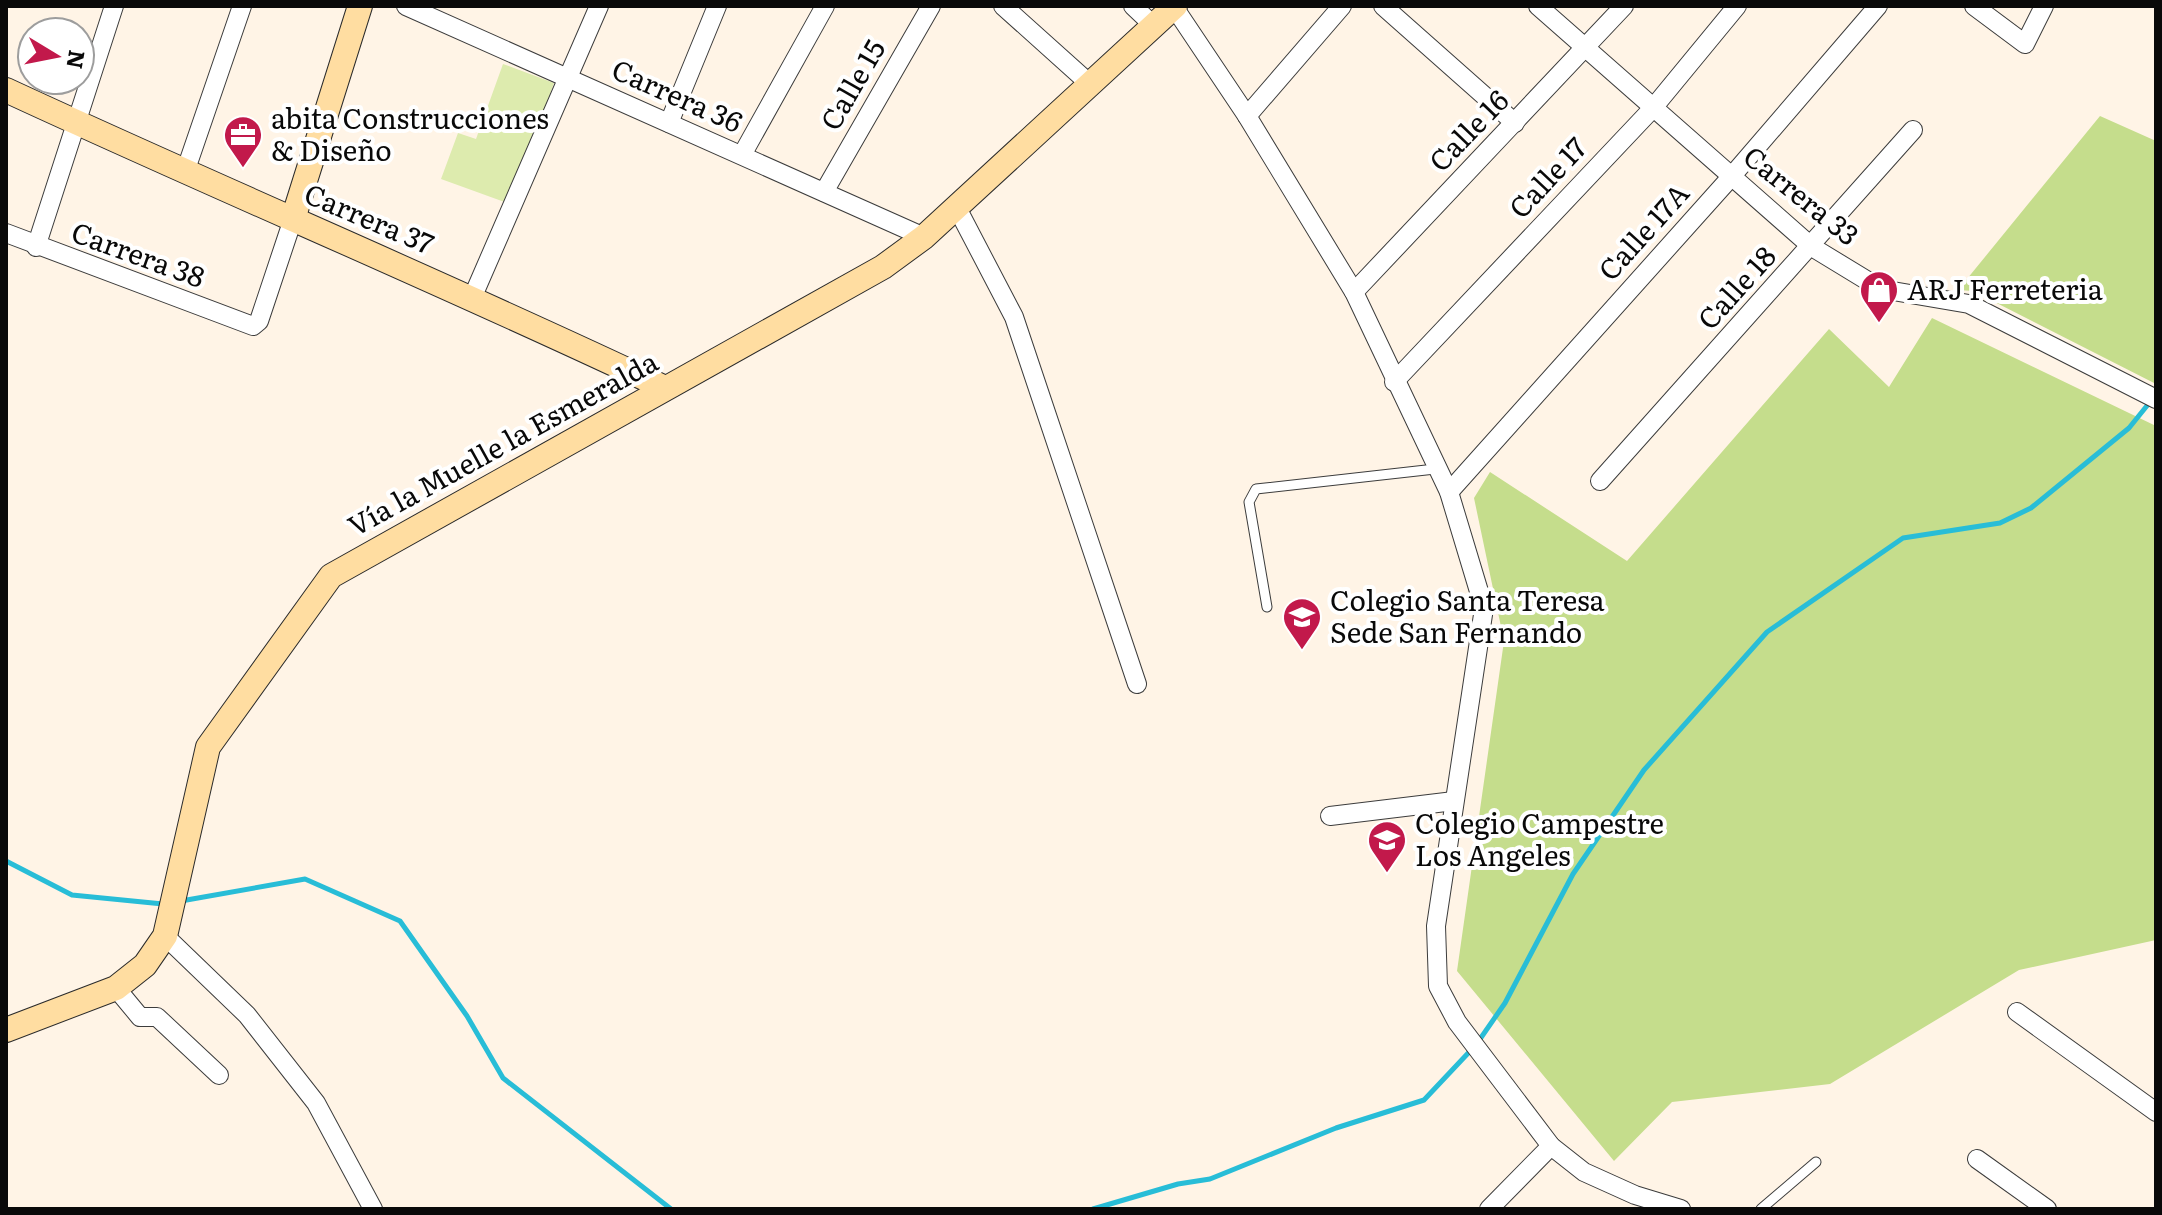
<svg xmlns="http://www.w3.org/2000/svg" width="2162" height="1215" font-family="Literata,serif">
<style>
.green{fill:#ddebae}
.forest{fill:#c5dd8c}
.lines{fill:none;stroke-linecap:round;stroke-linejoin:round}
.stream{stroke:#28bdd7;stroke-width:5}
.lane-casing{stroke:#3c3c3c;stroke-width:11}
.street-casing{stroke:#3c3c3c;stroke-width:20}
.secondary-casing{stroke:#2b2b2b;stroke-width:26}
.lane{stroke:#fff;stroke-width:9}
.street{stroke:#fff;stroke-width:18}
.secondary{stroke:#ffdda1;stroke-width:24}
.labels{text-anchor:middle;stroke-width:8;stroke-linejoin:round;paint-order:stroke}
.street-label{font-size:28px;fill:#090909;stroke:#fff}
.poi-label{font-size:28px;fill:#090909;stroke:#fff;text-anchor:start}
</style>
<rect width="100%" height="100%" fill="#fff4e6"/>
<path class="green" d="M 503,64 L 554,83 L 510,204 L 441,179 L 458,133 L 476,139 Z"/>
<g class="forest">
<path d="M 2100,116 L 2156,141 L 2156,384 L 1973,291 L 1958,290 Z"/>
<path d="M 1932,318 L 2156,426 L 2156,940 L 2019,970 L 1830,1084 L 1672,1102 L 1614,1161 L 1457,971 L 1504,641 L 1474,498 L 1490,472 L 1627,561 L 1829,329 L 1889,387 Z"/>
</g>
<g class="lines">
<g class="stream">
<path d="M 6,861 L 72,895 L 163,904"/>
<path d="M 181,901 L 305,879 L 400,921 L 467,1016 L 503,1078 L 671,1209"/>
<path d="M 1478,1042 L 1505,1003 L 1573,874 L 1644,770 L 1767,632 L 1903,538 L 2000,523 L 2031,508 L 2129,428 L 2150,402"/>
<path d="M 1093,1209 L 1178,1184 L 1210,1179 L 1336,1128 L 1424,1100 L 1472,1049"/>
</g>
<g class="lane-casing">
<g id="lane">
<path d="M 1267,607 L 1249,502 L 1256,489 L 1435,469"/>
<path d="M 1761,1209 L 1816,1162"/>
</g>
</g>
<g class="street-casing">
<g id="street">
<path d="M 406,6 L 924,237"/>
<path d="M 1003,6 L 1091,85"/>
<path d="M 1133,6 L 1154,26"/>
<path d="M 1383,6 L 1515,123"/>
<path d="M 1538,6 L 1812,247 L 1881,289 L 1969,304 L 2156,399"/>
<path d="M 1974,6 L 2025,44 L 2044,6"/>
<path d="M 1174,7 L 1247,116 L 1354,292 L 1449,492 L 1484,608 L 1436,926 L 1438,986 L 1457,1022 L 1551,1146 L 1584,1172 L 1635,1195 L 1681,1209"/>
<path d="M 1247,116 L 1342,6"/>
<path d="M 669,123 L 717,6"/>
<path d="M 742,155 L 825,6"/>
<path d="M 185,172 L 242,6"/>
<path d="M 824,192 L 931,6"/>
<path d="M 956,206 L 1014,317 L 1137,684"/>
<path d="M 6,233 L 253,326 L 259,321 L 293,219"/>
<path d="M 36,247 L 114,6"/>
<path d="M 1354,292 L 1624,6"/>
<path d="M 473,296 L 599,6"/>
<path d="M 1394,382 L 1653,108 L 1737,6"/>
<path d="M 1600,481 L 1913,130"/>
<path d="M 1449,492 L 1731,177 L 1878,6"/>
<path d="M 1330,816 L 1454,801"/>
<path d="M 165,936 L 247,1015 L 316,1103 L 373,1209"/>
<path d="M 116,988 L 140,1017 L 157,1017 L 219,1075"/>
<path d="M 2017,1012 L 2156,1112"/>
<path d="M 1977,1159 L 2047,1209"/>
<path d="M 1489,1209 L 1551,1146"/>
</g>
</g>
<g class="secondary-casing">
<g id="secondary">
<path d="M 6,90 C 224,191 446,284 663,387"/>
<path d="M 293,219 L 360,6"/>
<path d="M 6,1030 L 116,988 L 145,965 L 165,936 L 208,747 L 331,576 L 883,267 L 924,237 L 1175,6"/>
</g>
</g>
<use href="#lane" class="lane"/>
<use href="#street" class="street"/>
<use href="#secondary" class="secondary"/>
</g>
<defs>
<g id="office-pin" transform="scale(2)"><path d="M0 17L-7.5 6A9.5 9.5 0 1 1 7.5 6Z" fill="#c2194b" stroke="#fff"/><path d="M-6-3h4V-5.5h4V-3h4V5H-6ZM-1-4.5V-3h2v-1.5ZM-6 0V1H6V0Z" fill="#fff"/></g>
<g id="shop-pin" transform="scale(2)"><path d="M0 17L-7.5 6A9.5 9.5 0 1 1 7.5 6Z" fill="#c2194b" stroke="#fff"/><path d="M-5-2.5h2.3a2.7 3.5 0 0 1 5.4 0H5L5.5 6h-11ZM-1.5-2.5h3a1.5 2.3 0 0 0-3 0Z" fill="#fff"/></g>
<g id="school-pin" transform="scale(2)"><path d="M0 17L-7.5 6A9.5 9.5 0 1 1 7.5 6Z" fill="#c2194b" stroke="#fff"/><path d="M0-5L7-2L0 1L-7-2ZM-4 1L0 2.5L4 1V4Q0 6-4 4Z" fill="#fff"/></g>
</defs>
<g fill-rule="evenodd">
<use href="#office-pin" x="243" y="135"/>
<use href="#shop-pin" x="1879" y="290"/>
<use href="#school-pin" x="1302" y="617"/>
<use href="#school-pin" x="1387" y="840"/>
</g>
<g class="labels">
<g class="street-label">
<text transform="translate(853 85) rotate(-60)" y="10">Calle 15</text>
<text transform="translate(677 96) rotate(24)" y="10">Carrera 36</text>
<text transform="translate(1469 131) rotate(-46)" y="10">Calle 16</text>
<text transform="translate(1548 178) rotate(-47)" y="10">Calle 17</text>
<text transform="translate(1801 196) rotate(39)" y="10">Carrera 33</text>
<text transform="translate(369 219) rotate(23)" y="10">Carrera 37</text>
<text transform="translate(1644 232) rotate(-48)" y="10">Calle 17A</text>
<text transform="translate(138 255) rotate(20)" y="10">Carrera 38</text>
<text transform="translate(1737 288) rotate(-48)" y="10">Calle 18</text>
<text transform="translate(503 444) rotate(-29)" y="10">Vía la Muelle la Esmeralda</text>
</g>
<g class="poi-label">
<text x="271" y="129">abita Construcciones<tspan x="271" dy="32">&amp; Diseño</tspan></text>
<text x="1907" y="300">ARJ Ferreteria</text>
<text x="1330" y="611">Colegio Santa Teresa<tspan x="1330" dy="32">Sede San Fernando</tspan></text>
<text x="1415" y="834">Colegio Campestre<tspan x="1415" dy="32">Los Angeles</tspan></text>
</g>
</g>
<rect width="2162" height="1215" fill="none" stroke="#090909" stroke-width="16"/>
<g transform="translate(56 56) rotate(100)"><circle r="38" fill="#ffffff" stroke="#9d9d9d" stroke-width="2"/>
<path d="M0-6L14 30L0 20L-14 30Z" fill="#c2194b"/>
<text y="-12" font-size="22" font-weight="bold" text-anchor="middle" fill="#090909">N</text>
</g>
</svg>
